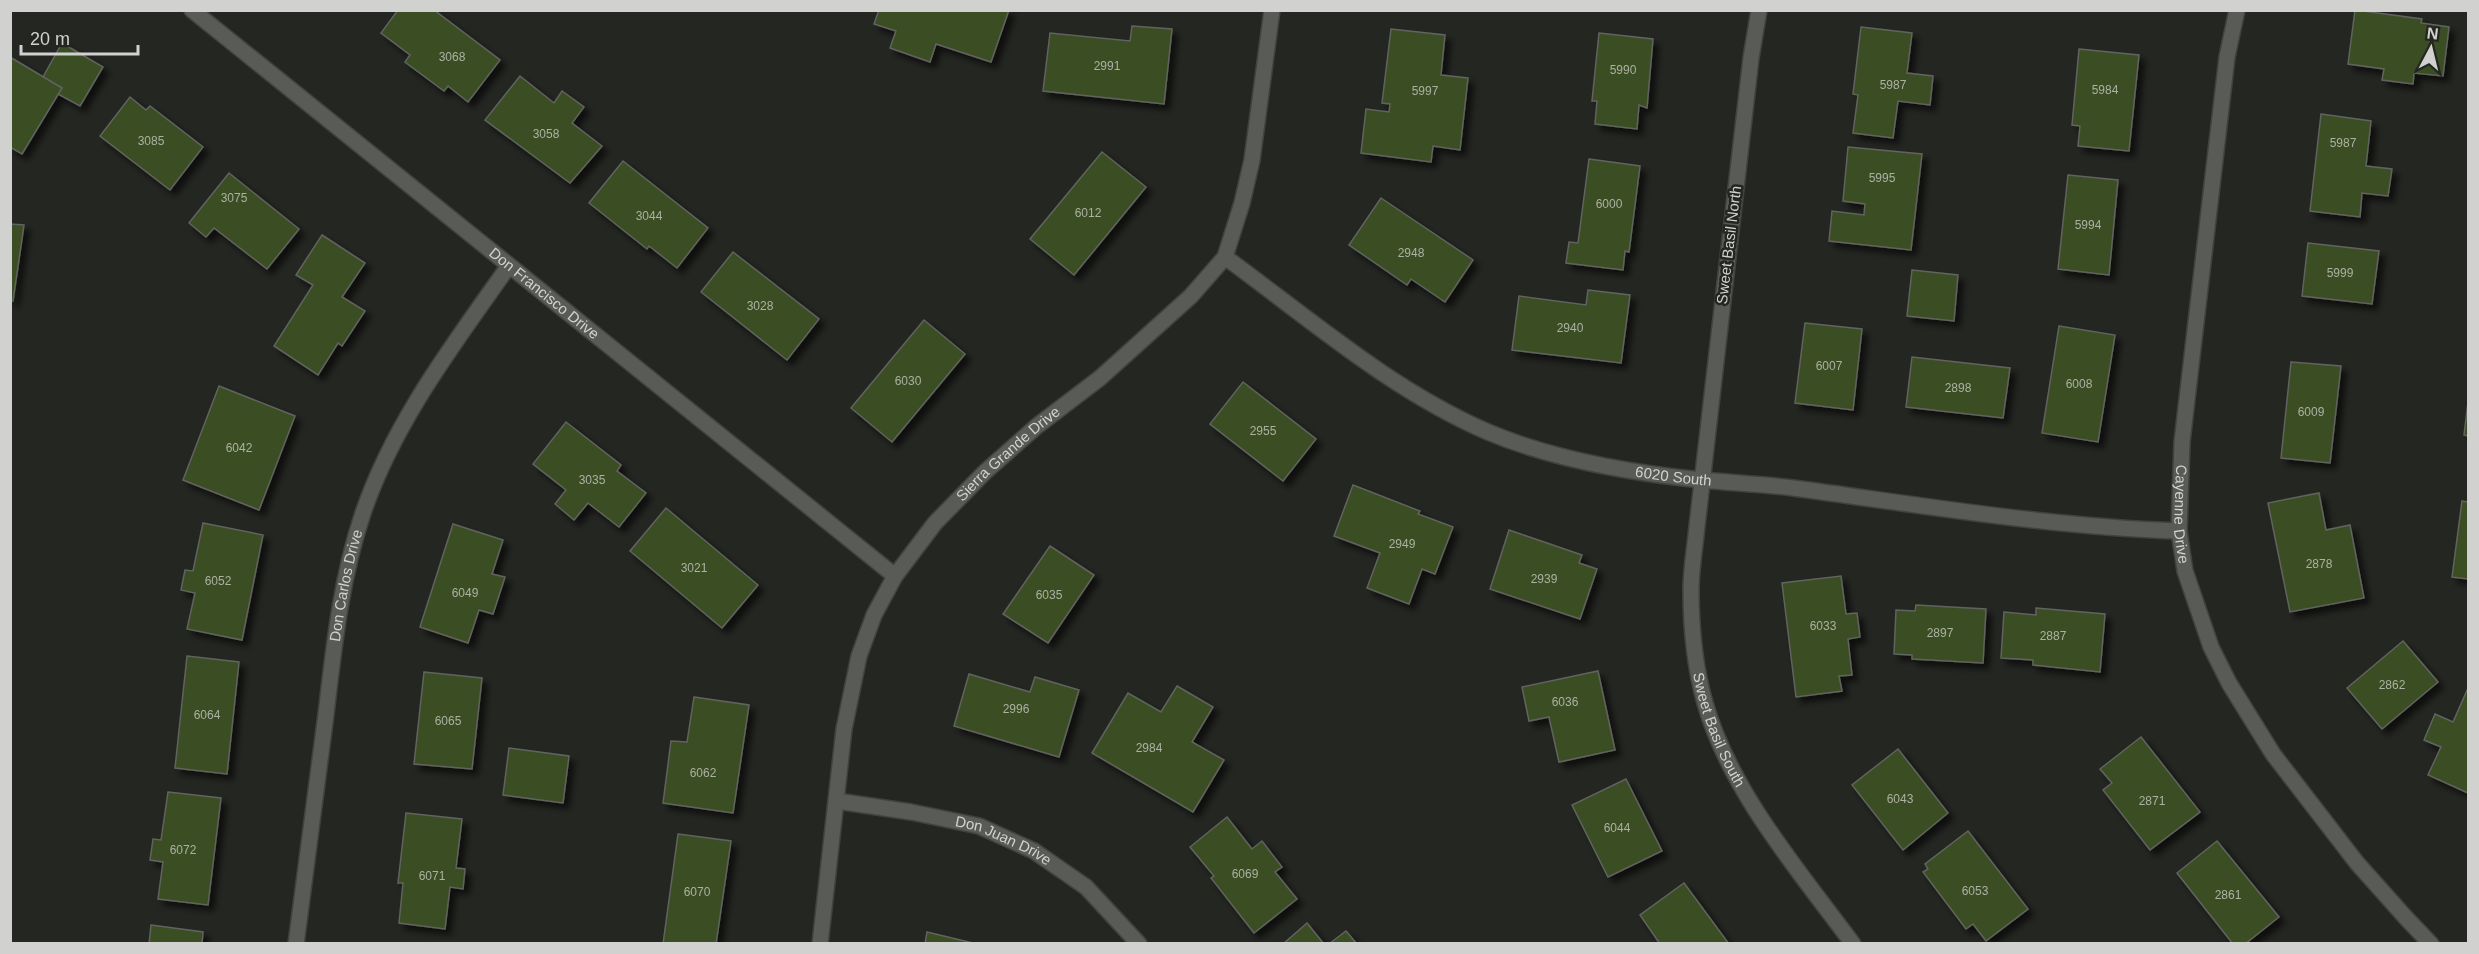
<svg xmlns="http://www.w3.org/2000/svg" width="2479" height="954" font-family="Helvetica,sans-serif">
<style>
.building{fill:#3b4d22;stroke:#61635f;stroke-width:1.5;filter:url(#shadow)}
.lines{fill:none;stroke-linecap:round;stroke-linejoin:round}
.minor-casing{stroke:#40423e;stroke-width:18}
.minor{stroke:#585b56;stroke-width:15}
.labels{text-anchor:middle;stroke-width:5;stroke-linejoin:round;paint-order:stroke}
.number-label{font-size:12px;fill:#acb1a4}
.street-label{font-size:15px;fill:#d1d2d0;stroke:#242622}
</style>
<defs>
<filter id="shadow"><feDropShadow dx="5.5" dy="5.5" stdDeviation="3" flood-color="#0009"/></filter>
</defs>
<rect width="100%" height="100%" fill="#242622"/>
<g class="building">
<path d="M 398,10 L 434,10 L 500,60 L 468,102 L 448,86 L 444,91 L 405,62 L 410,55 L 381,33 Z"/>
<path d="M 879,10 L 1009,10 L 991,62 L 936,44 L 930,62 L 890,48 L 896,31 L 874,24 Z"/>
<path d="M 2355,10 L 2422,19 L 2421,23 L 2449,27 L 2443,76 L 2414,73 L 2413,84 L 2382,80 L 2384,69 L 2348,64 Z"/>
<path d="M 1132,26 L 1172,29 L 1164,104 L 1043,91 L 1050,33 L 1130,41 Z"/>
<path d="M 1861,27 L 1912,33 L 1907,73 L 1933,76 L 1930,105 L 1898,101 L 1893,138 L 1853,133 L 1858,95 L 1853,94 Z"/>
<path d="M 1391,29 L 1445,35 L 1441,75 L 1468,78 L 1460,150 L 1433,146 L 1431,162 L 1361,153 L 1366,109 L 1389,112 L 1390,104 L 1382,103 Z"/>
<path d="M 1599,33 L 1653,39 L 1647,108 L 1639,105 L 1637,129 L 1595,124 L 1597,101 L 1592,101 Z"/>
<path d="M 62,43 L 103,67 L 80,106 L 58,94 L 62,88 L 43,77 Z"/>
<path d="M 2079,49 L 2139,55 L 2129,151 L 2078,146 L 2080,126 L 2072,125 Z"/>
<path d="M 10,57 L 62,88 L 22,154 L 10,147 Z"/>
<path d="M 520,76 L 554,103 L 562,91 L 584,107 L 572,123 L 602,146 L 570,183 L 485,120 Z"/>
<path d="M 130,97 L 146,110 L 150,106 L 203,147 L 170,190 L 100,136 Z"/>
<path d="M 2321,114 L 2371,121 L 2366,166 L 2392,169 L 2388,196 L 2362,193 L 2360,217 L 2310,211 Z"/>
<path d="M 1848,147 L 1922,154 L 1911,250 L 1829,241 L 1832,211 L 1864,215 L 1865,204 L 1843,201 Z"/>
<path d="M 1102,152 L 1146,187 L 1074,275 L 1030,239 Z"/>
<path d="M 1589,159 L 1640,166 L 1629,252 L 1625,251 L 1623,270 L 1566,263 L 1569,242 L 1578,243 Z"/>
<path d="M 623,161 L 708,228 L 677,268 L 649,246 L 647,249 L 589,203 Z"/>
<path d="M 229,173 L 299,229 L 267,269 L 214,228 L 206,237 L 189,223 Z"/>
<path d="M 2068,175 L 2118,180 L 2109,275 L 2058,269 Z"/>
<path d="M 1381,198 L 1473,260 L 1445,302 L 1411,279 L 1407,285 L 1349,245 Z"/>
<path d="M 10,224 L 24,225 L 13,301 L 10,301 Z"/>
<path d="M 322,235 L 365,263 L 342,297 L 365,311 L 342,346 L 338,343 L 318,375 L 274,346 L 313,285 L 296,275 Z"/>
<path d="M 2308,243 L 2379,251 L 2372,304 L 2302,296 Z"/>
<path d="M 733,252 L 819,319 L 787,360 L 701,292 Z"/>
<path d="M 1912,270 L 1958,275 L 1954,321 L 1907,316 Z"/>
<path d="M 1588,290 L 1630,295 L 1621,363 L 1512,350 L 1519,296 L 1586,305 Z"/>
<path d="M 924,320 L 965,354 L 892,442 L 851,408 Z"/>
<path d="M 1805,323 L 1862,329 L 1853,410 L 1795,403 Z"/>
<path d="M 2059,326 L 2115,335 L 2098,442 L 2042,433 Z"/>
<path d="M 1912,357 L 2010,368 L 2003,418 L 1906,407 Z"/>
<path d="M 2291,362 L 2341,366 L 2330,463 L 2281,458 Z"/>
<path d="M 1243,382 L 1316,439 L 1283,481 L 1210,424 Z"/>
<path d="M 219,386 L 295,416 L 259,510 L 183,480 Z"/>
<path d="M 2468,402 L 2468,436 L 2464,435 Z"/>
<path d="M 566,422 L 621,465 L 617,471 L 646,493 L 619,527 L 588,503 L 574,520 L 555,504 L 566,490 L 533,464 Z"/>
<path d="M 1353,485 L 1420,511 L 1418,514 L 1453,527 L 1435,574 L 1422,569 L 1409,604 L 1367,588 L 1380,553 L 1334,536 Z"/>
<path d="M 2319,493 L 2326,530 L 2350,525 L 2364,598 L 2290,612 L 2268,503 Z"/>
<path d="M 2462,501 L 2468,502 L 2468,579 L 2452,577 Z"/>
<path d="M 666,508 L 758,585 L 722,628 L 630,551 Z"/>
<path d="M 203,523 L 263,535 L 242,640 L 187,629 L 195,593 L 181,590 L 185,570 L 193,571 Z"/>
<path d="M 453,524 L 503,540 L 492,574 L 505,577 L 493,614 L 479,610 L 468,643 L 420,627 Z"/>
<path d="M 1509,530 L 1582,555 L 1579,563 L 1597,569 L 1580,619 L 1490,589 Z"/>
<path d="M 1050,546 L 1094,575 L 1048,643 L 1003,614 Z"/>
<path d="M 1841,576 L 1846,614 L 1857,613 L 1860,637 L 1848,639 L 1852,675 L 1839,676 L 1842,691 L 1796,697 L 1782,583 Z"/>
<path d="M 1916,605 L 1986,609 L 1983,663 L 1912,659 L 1912,655 L 1894,654 L 1896,610 L 1915,611 Z"/>
<path d="M 2036,608 L 2105,614 L 2100,672 L 2033,665 L 2033,660 L 2001,658 L 2004,612 L 2036,615 Z"/>
<path d="M 2403,641 L 2438,682 L 2382,729 L 2347,688 Z"/>
<path d="M 187,656 L 239,662 L 227,774 L 175,768 Z"/>
<path d="M 1598,671 L 1615,750 L 1559,762 L 1549,717 L 1529,721 L 1522,687 Z"/>
<path d="M 424,672 L 482,678 L 472,769 L 414,764 Z"/>
<path d="M 969,674 L 1030,692 L 1035,677 L 1079,690 L 1059,757 L 954,726 Z"/>
<path d="M 1177,686 L 1213,707 L 1192,742 L 1224,760 L 1193,812 L 1092,753 L 1128,693 L 1161,712 Z"/>
<path d="M 2468,688 L 2468,793 L 2428,775 L 2441,747 L 2424,740 L 2435,714 L 2453,722 Z"/>
<path d="M 694,697 L 749,705 L 733,813 L 663,803 L 671,741 L 687,742 Z"/>
<path d="M 2141,737 L 2200,812 L 2150,850 L 2103,790 L 2112,783 L 2100,769 Z"/>
<path d="M 509,748 L 569,756 L 563,803 L 503,795 Z"/>
<path d="M 1898,749 L 1948,813 L 1903,850 L 1852,785 Z"/>
<path d="M 1626,779 L 1662,851 L 1608,877 L 1572,805 Z"/>
<path d="M 168,792 L 221,798 L 208,905 L 158,899 L 163,862 L 150,860 L 153,839 L 161,840 Z"/>
<path d="M 406,813 L 462,819 L 456,868 L 465,869 L 463,889 L 450,887 L 445,929 L 399,923 L 403,883 L 398,883 Z"/>
<path d="M 1227,817 L 1252,849 L 1262,841 L 1282,867 L 1275,872 L 1297,899 L 1254,933 L 1211,878 L 1214,876 L 1190,847 Z"/>
<path d="M 1968,831 L 2028,909 L 1986,941 L 1973,924 L 1966,929 L 1923,872 L 1928,869 L 1925,864 Z"/>
<path d="M 678,834 L 731,841 L 716,944 L 663,944 Z"/>
<path d="M 2217,841 L 2279,917 L 2245,944 L 2233,944 L 2177,873 Z"/>
<path d="M 1684,883 L 1729,944 L 1660,944 L 1640,915 Z"/>
<path d="M 1307,923 L 1324,944 L 1283,944 Z"/>
<path d="M 151,925 L 203,932 L 202,944 L 149,944 Z"/>
<path d="M 1346,931 L 1357,944 L 1329,944 Z"/>
<path d="M 927,932 L 977,944 L 925,944 Z"/>
</g>
<g class="lines">
<g class="minor-casing">
<g id="minor">
<path id="s1" d="M 192,10 L 895,576"/>
<path id="s2" d="M 1759,10 L 1751,58 L 1697,526 C 1695,547 1691,569 1691,590 C 1691,626 1695,668 1705,703 C 1730,791 1799,871 1853,944"/>
<path id="s3" d="M 2237,10 L 2227,57 L 2182,442 L 2179,531 L 2185,571 L 2211,647 L 2229,683 L 2273,754 L 2357,863 L 2407,919 L 2431,944"/>
<path id="s4" d="M 1225,257 C 1310,319 1391,390 1488,432 C 1554,460 1631,473 1702,480 C 1732,483 1763,484 1793,488 C 1921,505 2050,527 2179,531"/>
<path id="s5" d="M 837,801 L 911,812 L 979,826 L 1034,851 L 1086,887 L 1139,944"/>
<path id="s6" d="M 296,944 C 306,867 316,790 326,714 C 334,646 341,578 363,513 C 394,422 453,345 508,267"/>
<path id="s7" d="M 820,944 L 844,729 L 859,656 L 874,615 L 895,576 L 935,523 L 985,472 L 1037,426 L 1100,378 L 1191,296 L 1225,257 L 1242,203 L 1252,160 L 1272,10"/>
</g>
</g>
<use href="#minor" class="minor"/>
</g>
<g class="labels">
<g class="number-label">
<text x="452" y="61">3068</text>
<text x="1107" y="70">2991</text>
<text x="1623" y="74">5990</text>
<text x="1893" y="89">5987</text>
<text x="2105" y="94">5984</text>
<text x="1425" y="95">5997</text>
<text x="546" y="138">3058</text>
<text x="151" y="145">3085</text>
<text x="2343" y="147">5987</text>
<text x="1882" y="182">5995</text>
<text x="234" y="202">3075</text>
<text x="1609" y="208">6000</text>
<text x="1088" y="217">6012</text>
<text x="649" y="220">3044</text>
<text x="2088" y="229">5994</text>
<text x="1411" y="257">2948</text>
<text x="2340" y="277">5999</text>
<text x="760" y="310">3028</text>
<text x="1570" y="332">2940</text>
<text x="1829" y="370">6007</text>
<text x="908" y="385">6030</text>
<text x="2079" y="388">6008</text>
<text x="1958" y="392">2898</text>
<text x="2311" y="416">6009</text>
<text x="1263" y="435">2955</text>
<text x="239" y="452">6042</text>
<text x="592" y="484">3035</text>
<text x="1402" y="548">2949</text>
<text x="2319" y="568">2878</text>
<text x="694" y="572">3021</text>
<text x="1544" y="583">2939</text>
<text x="218" y="585">6052</text>
<text x="465" y="597">6049</text>
<text x="1049" y="599">6035</text>
<text x="1823" y="630">6033</text>
<text x="1940" y="637">2897</text>
<text x="2053" y="640">2887</text>
<text x="2392" y="689">2862</text>
<text x="1565" y="706">6036</text>
<text x="1016" y="713">2996</text>
<text x="207" y="719">6064</text>
<text x="448" y="725">6065</text>
<text x="1149" y="752">2984</text>
<text x="703" y="777">6062</text>
<text x="1900" y="803">6043</text>
<text x="2152" y="805">2871</text>
<text x="1617" y="832">6044</text>
<text x="183" y="854">6072</text>
<text x="1245" y="878">6069</text>
<text x="432" y="880">6071</text>
<text x="1975" y="895">6053</text>
<text x="697" y="896">6070</text>
<text x="2228" y="899">2861</text>
</g>
<g class="street-label">
<text transform="translate(1729 245) rotate(-83)" y="5">Sweet Basil North</text>
<text dy="5" stroke="none"><textPath href="#s1" startOffset="452">Don Francisco Drive</textPath></text>
<text dy="5" stroke="none"><textPath href="#s7" startOffset="546">Sierra Grande Drive</textPath></text>
<text dy="5" stroke="none"><textPath href="#s4" startOffset="508">6020 South</textPath></text>
<text dy="5" stroke="none"><textPath href="#s3" startOffset="508">Cayenne Drive</textPath></text>
<text dy="5" stroke="none"><textPath href="#s6" startOffset="362">Don Carlos Drive</textPath></text>
<text dy="5" stroke="none"><textPath href="#s2" startOffset="728">Sweet Basil South</textPath></text>
<text dy="5" stroke="none"><textPath href="#s5" startOffset="172">Don Juan Drive</textPath></text>
</g>
</g>
<rect width="2479" height="954" fill="none" stroke="#d1d2d0" stroke-width="24"/>
<g transform="translate(2431 48) rotate(7)" stroke="#242622" stroke-width="4.5" paint-order="stroke">
<path d="M0-4.5L10 22L0 15L-10 22Z" fill="#d1d2d0"/>
<text y="-9" font-size="16" font-weight="bold" text-anchor="middle" fill="#d1d2d0">N</text>
</g>
<path d="M21 45v9h117v-9" fill="none" stroke="#d1d2d0" stroke-width="3"/>
<text x="30" y="45" font-size="18" fill="#d1d2d0" stroke="#242622" stroke-width="4.5" paint-order="stroke">20 m</text>
</svg>
